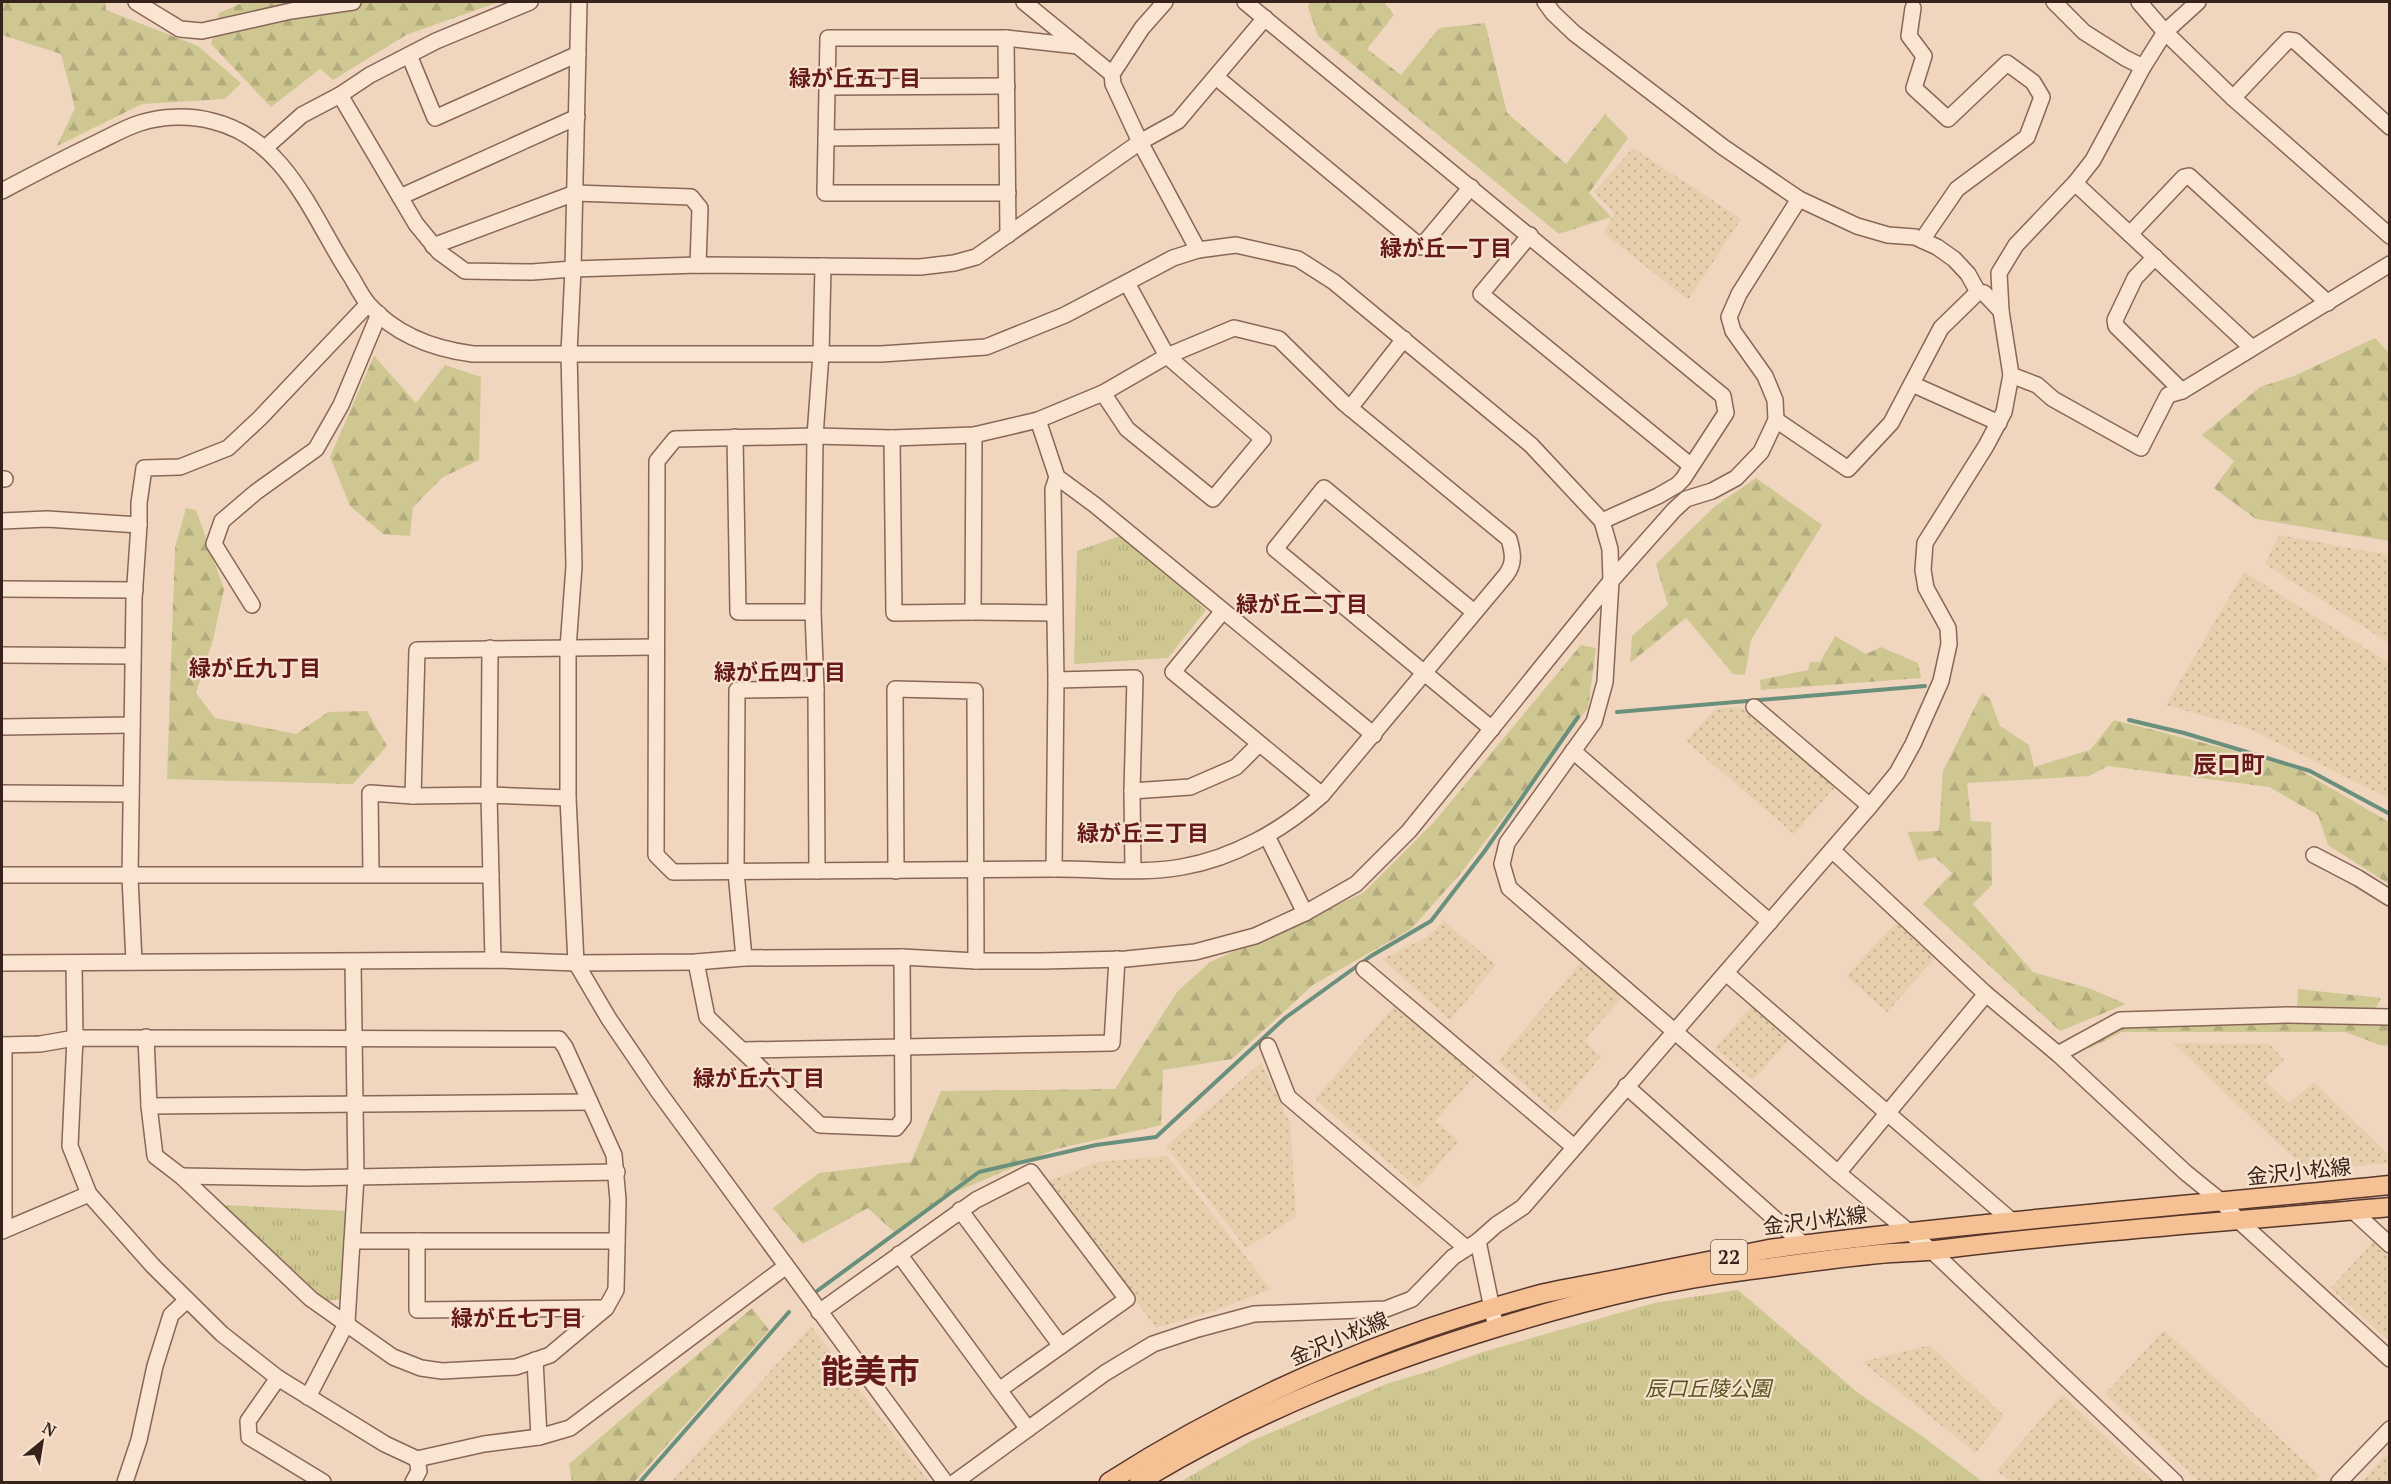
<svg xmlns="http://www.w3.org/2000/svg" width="2391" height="1484" font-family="'PT Serif','Noto Sans JP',serif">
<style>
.farmland{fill:url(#farmland-dots)}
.forest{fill:url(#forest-firs)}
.park{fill:url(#park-tufts)}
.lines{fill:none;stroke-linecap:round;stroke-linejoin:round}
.stream{stroke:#698f7d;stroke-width:4}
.minor-casing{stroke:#896656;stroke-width:18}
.major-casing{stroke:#56352b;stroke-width:21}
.minor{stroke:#fae5d2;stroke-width:15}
.major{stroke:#f5c094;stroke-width:18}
.labels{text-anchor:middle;stroke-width:4.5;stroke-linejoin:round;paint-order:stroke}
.shield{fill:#f7e2ce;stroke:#715c51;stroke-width:1.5}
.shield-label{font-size:20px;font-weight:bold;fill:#38231c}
.street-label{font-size:21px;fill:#38231c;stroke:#f7e2ce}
.park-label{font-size:21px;font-style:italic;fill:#545521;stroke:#f7e2ce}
.neighbourhood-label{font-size:22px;font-weight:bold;fill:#66191b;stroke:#f7e2ce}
.quarter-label{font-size:24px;font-weight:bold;fill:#66191b;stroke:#f7e2ce}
.town-label{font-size:33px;font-weight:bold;fill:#66191b;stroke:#f7e2ce}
</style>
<defs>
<pattern id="farmland-dots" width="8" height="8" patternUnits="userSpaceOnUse" patternTransform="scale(1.5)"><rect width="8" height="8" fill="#e6cfac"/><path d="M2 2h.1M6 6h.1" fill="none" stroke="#c6b193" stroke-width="1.8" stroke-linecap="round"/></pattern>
<pattern id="forest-firs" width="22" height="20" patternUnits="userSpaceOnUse" patternTransform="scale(1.5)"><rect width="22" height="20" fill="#cec792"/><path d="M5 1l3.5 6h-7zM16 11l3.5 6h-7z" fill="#b2ab7d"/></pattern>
<pattern id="park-tufts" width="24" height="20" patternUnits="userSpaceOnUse" patternTransform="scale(1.5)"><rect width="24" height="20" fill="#cec792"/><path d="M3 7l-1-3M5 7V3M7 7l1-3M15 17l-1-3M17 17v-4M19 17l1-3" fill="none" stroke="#b2ab7d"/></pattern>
</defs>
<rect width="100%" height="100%" fill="#f0d6bf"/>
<g class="farmland">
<path d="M 1633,148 L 1741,219 L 1688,300 L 1604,233 L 1614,213 L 1594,192 Z"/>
<path d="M 2279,535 L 2389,555 L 2389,643 L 2265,564 Z"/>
<path d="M 2244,572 L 2389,663 L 2389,799 L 2248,728 L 2166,705 Z"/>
<path d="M 1741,707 L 1836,786 L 1794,834 L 1686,741 L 1716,708 Z"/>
<path d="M 1899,920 L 1937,956 L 1887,1012 L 1846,976 Z"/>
<path d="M 1444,921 L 1496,965 L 1450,1020 L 1382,959 L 1428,937 Z"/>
<path d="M 1581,962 L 1622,997 L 1584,1041 L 1601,1056 L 1555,1113 L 1498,1061 Z"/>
<path d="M 1402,997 L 1481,1069 L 1435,1121 L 1459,1141 L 1418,1188 L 1315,1099 Z"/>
<path d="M 1752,1006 L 1791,1038 L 1753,1080 L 1715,1048 Z"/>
<path d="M 2173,1043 L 2269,1044 L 2284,1060 L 2264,1080 L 2289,1103 L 2314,1082 L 2389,1155 L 2389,1163 L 2307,1171 Z"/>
<path d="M 1261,1063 L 1290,1123 L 1296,1217 L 1246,1248 L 1166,1146 Z"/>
<path d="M 1167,1156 L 1271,1289 L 1214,1311 L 1156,1328 L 1047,1181 L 1098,1162 Z"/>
<path d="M 2373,1242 L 2389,1256 L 2389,1341 L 2331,1288 Z"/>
<path d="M 811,1326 L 929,1482 L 671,1482 Z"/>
<path d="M 2164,1330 L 2320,1476 L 2314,1482 L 2200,1482 L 2105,1394 Z"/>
<path d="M 1930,1345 L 2004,1416 L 1976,1453 L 1862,1362 Z"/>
<path d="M 2062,1395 L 2154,1482 L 2013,1482 L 1996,1471 Z"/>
<path d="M 2389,1452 L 2389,1482 L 2361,1482 Z"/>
</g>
<g class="forest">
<path d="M 2,2 L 105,2 L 106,10 L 198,46 L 241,83 L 225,99 L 142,104 L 57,146 L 75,108 L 61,54 L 2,35 Z"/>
<path d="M 244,2 L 499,2 L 406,35 L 333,80 L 320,69 L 271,107 L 211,44 L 219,13 Z"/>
<path d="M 1310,2 L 1384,2 L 1394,15 L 1367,49 L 1401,75 L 1439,28 L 1485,23 L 1507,113 L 1566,164 L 1605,114 L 1628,138 L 1589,193 L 1611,217 L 1559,234 L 1318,36 L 1308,7 Z"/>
<path d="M 2375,338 L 2389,353 L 2389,541 L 2256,519 L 2214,488 L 2234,461 L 2202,435 L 2260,387 L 2294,376 Z"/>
<path d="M 374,356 L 416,403 L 445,365 L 481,377 L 479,460 L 443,477 L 413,507 L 410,536 L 383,534 L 350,506 L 330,457 Z"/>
<path d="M 1756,478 L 1822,525 L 1751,640 L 1745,675 L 1733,674 L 1686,618 L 1630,663 L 1632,636 L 1668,605 L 1656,564 L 1714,507 Z"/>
<path d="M 186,508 L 196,510 L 224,589 L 213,640 L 196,693 L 215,718 L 296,734 L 328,712 L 367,711 L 387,746 L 353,784 L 167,779 L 175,548 Z"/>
<path d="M 1835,636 L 1866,654 L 1881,647 L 1918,663 L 1921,678 L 1761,690 L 1760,680 L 1808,670 L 1810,662 L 1820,662 Z"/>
<path d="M 1581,645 L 1596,648 L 1588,708 L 1460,874 L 1411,929 L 1313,985 L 1232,1059 L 1163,1070 L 1161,1125 L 1056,1149 L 951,1194 L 894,1232 L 868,1208 L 803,1244 L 773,1208 L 819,1173 L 911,1162 L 941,1091 L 1115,1089 L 1177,992 L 1210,962 L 1363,893 L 1434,822 Z"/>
<path d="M 1982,693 L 1990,699 L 2000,726 L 2029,745 L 2034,767 L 2090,750 L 2114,720 L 2223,748 L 2300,770 L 2389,822 L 2389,884 L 2328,845 L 2318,815 L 2269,787 L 2108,766 L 2089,776 L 1967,783 L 1971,821 L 1991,822 L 1992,885 L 1973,904 L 2033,972 L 2091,989 L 2126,1004 L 2060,1031 L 1923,904 L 1952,873 L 1935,857 L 1918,861 L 1908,832 L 1939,831 L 1943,771 Z"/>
<path d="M 2298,989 L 2381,998 L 2375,1009 L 2297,1010 Z"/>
<path d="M 2355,1018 L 2389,1022 L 2389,1046 L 2380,1045 L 2345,1032 L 2122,1032 L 2088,1049 L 2094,1040 L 2128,1026 Z"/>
<path d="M 752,1308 L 769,1330 L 634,1482 L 572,1482 L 569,1464 Z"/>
</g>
<g class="park">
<path d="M 1126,534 L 1206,610 L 1168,658 L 1074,664 L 1077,551 Z"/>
<path d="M 224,1205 L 347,1211 L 342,1299 L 326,1301 Z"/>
<path d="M 1738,1290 L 1857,1392 L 1922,1436 L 1983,1482 L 1180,1482 L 1253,1440 L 1389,1383 L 1433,1370 L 1483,1352 L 1654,1303 Z"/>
</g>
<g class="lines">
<g class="stream">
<path d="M 1617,712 L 1925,686"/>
<path d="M 2129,720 L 2184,733 L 2310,771 L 2390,814"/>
<path d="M 817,1291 L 979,1172 L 1096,1145 L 1156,1137 L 1285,1018 L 1371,956 L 1431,921 L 1484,852 L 1578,717"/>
<path d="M 640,1482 L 789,1312"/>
</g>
<g class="minor-casing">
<g id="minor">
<path d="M 136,2 L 180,29 L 202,31 L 291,11 L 353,2"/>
<path d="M 579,2 L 573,269 L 569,353 L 574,566 L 568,648 L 568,798 L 576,963 L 609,1019 L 658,1091 L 945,1482"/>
<path d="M 1024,2 L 1112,74"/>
<path d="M 1165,2 L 1142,28 L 1112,74 L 1113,84 L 1140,142 L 1198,250"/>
<path d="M 1245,2 L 1723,396 L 1726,413 L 1683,479 L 1677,485 L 1658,496 L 1602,521"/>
<path d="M 1545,2 L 1553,13 L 1574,33 L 1723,147 L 1799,199 L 1857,226 L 1888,235 L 1915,237 L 1937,247 L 1954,259 L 1968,274 L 1978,292 L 1984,293 L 2001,311"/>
<path d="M 2054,2 L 2084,32 L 2125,58 L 2143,67"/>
<path d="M 2139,2 L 2165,32 L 2233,98 L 2390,236"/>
<path d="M 1913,8 L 1909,36 L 1924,56 L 1914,88 L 1948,119 L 2007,63 L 2033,82 L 2042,97 L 2027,137 L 1957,189 L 1922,240"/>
<path d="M 1006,38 L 1008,235"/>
<path d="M 409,55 L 435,118 L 578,54"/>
<path d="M 1216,77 L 1421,247 L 1471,187"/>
<path d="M 827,87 L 1007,86"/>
<path d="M 340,95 L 416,224 L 439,252 L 465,271 L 532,272 L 573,269 L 698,265 L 920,267 L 954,263 L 976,257 L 1140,142 L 1178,121 L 1265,18"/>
<path d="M 2233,98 L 2288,40 L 2295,41 L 2390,127"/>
<path d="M 826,138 L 1007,136"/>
<path d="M 265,148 L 302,115 L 340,95 L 370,75 L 436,41 L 530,2"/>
<path d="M 2075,183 L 2252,348"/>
<path d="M 2,191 C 32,175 63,159 94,144 C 109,137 124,128 140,123 C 162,116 189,115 212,121 C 288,139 313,220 352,278 C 357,287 362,297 369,305 C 396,335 434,349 473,354 L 881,354 L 986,347 L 1065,315 L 1173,258 L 1198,250 L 1236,245 L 1298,259 L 1334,282 L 1531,445 L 1602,521 L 1610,549 L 1611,581 L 1605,682 L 1594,722 L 1507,843 L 1502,864 L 1509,888 L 1838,1173 L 1932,1251 L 2175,1482"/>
<path d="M 1008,193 L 825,193 L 828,38 L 1006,38 L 1078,46"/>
<path d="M 400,197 L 577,117"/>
<path d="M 2130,234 L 2184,177 L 2189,176 L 2328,303"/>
<path d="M 1530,235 L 1481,294 L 1690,465"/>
<path d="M 433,246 L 575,193 L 691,197 L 700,208 L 698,265"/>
<path d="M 2155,257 L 2135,278 L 2115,320 L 2116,326 L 2182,391"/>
<path d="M 1234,328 L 1279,339 L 1344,403 L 1509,539 C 1513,553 1515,563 1506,575 L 1322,795 C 1283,830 1234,858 1182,867 C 1139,875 1094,868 1051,869 C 925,871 799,872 673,872 L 656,855 L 657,461 L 675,439 L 815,436 L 892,438 L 974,435 L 1038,420 L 1103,393 L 1167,356 Z"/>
<path d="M 2011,375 L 2037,385 L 2053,399 L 2141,448 L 2168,395 L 2182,391 L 2390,264"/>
<path d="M 1912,384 L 1999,423"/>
<path d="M 1103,393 L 1127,429 L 1213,499 L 1263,439 L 1167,356 L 1127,283"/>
<path d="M 1350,408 L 1404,339"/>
<path d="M 1038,420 L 1057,477 L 1095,505 L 1374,735"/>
<path d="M 1776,420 L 1848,469 L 1891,423 L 1941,328 L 1978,292"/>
<path d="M 974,435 L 973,612 L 1054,613"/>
<path d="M 735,437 L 738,612 L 813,612"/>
<path d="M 892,438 L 894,613 L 973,612"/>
<path d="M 2,479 L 5,479"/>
<path d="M 2,521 L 47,519 L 139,525"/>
<path d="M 2,589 L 135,590"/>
<path d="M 252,605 L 214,544 L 222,521 L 256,492 L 316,449 L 341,405 L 379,314"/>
<path d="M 1223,611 L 1173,672 L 1322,795"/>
<path d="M 1474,612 L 1324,488 L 1275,549 L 1492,729"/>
<path d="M 2,655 L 133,656"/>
<path d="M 1056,680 L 1135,678 L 1132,791 L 1133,870"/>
<path d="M 1754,707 L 1870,806"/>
<path d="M 2,727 L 132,725"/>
<path d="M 1573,751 L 1770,922"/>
<path d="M 1132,791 L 1190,787 L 1236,767 L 1259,744"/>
<path d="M 2,793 L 131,794"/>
<path d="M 413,796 L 417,650 L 656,647"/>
<path d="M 1267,836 L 1305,913"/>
<path d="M 1832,850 L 1986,994 L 2058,1054 L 2185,1172 L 2222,1202 L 2238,1220 L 2390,1359"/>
<path d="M 2314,855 L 2358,878 L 2390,898"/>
<path d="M 1054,869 L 1056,680 L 1053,489 L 1057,477"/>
<path d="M 817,871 L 816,689 L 813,612 L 815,436 L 821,354 L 823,266"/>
<path d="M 896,871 L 895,689 L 975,691 L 976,961"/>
<path d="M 371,874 L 370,793 L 413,796 L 489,795 L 490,648"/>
<path d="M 2,875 L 491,875"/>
<path d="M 744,958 L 736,872 L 737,690 L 816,689"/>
<path d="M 493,960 L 489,795 L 568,798"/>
<path d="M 134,962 L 130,877 L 134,599 L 139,525 L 139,503 L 144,468 L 180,467 L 228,448 L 260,418 L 368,304"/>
<path d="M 696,962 L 707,1017 L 820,1125 L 896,1128 L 903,1119 L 902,957"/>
<path d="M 2,963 L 493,960 L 576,963 L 696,962 L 744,958 L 902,957 L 976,961 L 1042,961 L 1126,959 L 1195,952 L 1255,936 L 1305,913 L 1356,884 L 1409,831 L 1611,581 L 1674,510 L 1686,499 L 1712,491 L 1736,478 L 1761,452 L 1776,420 L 1775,400 L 1765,376 L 1733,331 L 1729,317 L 1739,294 L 1799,199"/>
<path d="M 74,963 L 75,1038 L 70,1146 L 89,1194 L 153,1266 L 222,1334 L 278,1378 L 385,1444 L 417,1459 L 484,1444 L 539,1437 L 570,1428 L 785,1267"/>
<path d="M 1364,969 L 1574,1147"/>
<path d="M 1726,973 L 2013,1222"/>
<path d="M 2,1045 L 40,1044 L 75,1038 L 559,1039 L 565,1047 L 614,1155 L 618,1200 L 616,1290 L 606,1308 L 550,1355 L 516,1367 L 442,1371 L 421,1368 L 393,1357 L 311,1299 L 181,1176 L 155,1156 L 149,1106 L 146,1037"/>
<path d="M 1268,1046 L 1288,1097 L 1465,1247"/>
<path d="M 744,1050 L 1112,1043 L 1117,959"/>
<path d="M 2058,1054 L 2120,1020 L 2288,1015 L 2390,1017"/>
<path d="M 1626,1086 L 1803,1244"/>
<path d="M 149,1106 L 590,1102"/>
<path d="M 1838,1173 L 1986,994"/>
<path d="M 181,1176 L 305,1178 L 617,1172"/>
<path d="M 960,1210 L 1061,1346"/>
<path d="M 2352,1210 L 2390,1245"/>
<path d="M 4,1230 L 4,1045"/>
<path d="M 2,1231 L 89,1194"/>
<path d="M 352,1241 L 617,1241"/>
<path d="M 417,1241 L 417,1310 L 606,1308"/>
<path d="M 1478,1241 L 1496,1328"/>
<path d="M 819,1312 L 976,1200 L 1031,1172 L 1127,1299 L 999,1390 L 899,1254"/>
<path d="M 535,1360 L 539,1437"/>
<path d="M 278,1378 L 248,1421 L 249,1437 L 323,1482"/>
<path d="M 999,1390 L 1028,1429"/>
<path d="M 308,1397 L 347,1322 L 356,1177 L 353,962"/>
<path d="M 125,1482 L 139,1440 L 155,1366 L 171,1315 L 187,1300"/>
<path d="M 413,1482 L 419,1471 L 417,1459"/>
<path d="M 955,1482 L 1105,1373 L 1153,1344 L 1198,1329 L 1254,1314 L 1386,1309 L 1412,1299 L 1453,1257 L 1478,1241 L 1496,1225 L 1523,1207 L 1870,806 L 1897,773 L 1913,744 L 1941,681 L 1949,644 L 1948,628 L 1926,588 L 1923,570 L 1925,543 L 1986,446 L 2004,412 L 2011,375 L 2001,311 L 1999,273 L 2016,245 L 2075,183 L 2093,160 L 2143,67 L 2165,32 L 2198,2"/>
<path d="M 2339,1482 L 2390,1429"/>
</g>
</g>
<g class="major-casing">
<g id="major">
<path d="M 1109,1482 C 1242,1397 1389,1334 1541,1294 C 1566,1288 1592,1284 1617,1279 C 1668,1269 1719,1259 1769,1249 C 1975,1222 2183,1206 2390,1185"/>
<path d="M 1139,1482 C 1256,1411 1371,1366 1502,1326 C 1580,1302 1661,1281 1743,1271 C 1791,1265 1841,1257 1891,1253 C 1906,1252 1921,1252 1936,1250 C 2087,1231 2238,1221 2390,1207"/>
</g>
</g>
<use href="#minor" class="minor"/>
<use href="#major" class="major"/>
</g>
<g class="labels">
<rect class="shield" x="1711" y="1240" width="36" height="34" rx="4.5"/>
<g class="shield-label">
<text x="1729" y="1264">22</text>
</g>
<g class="street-label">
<text transform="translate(2299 1172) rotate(-6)" y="7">金沢小松線</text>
<text transform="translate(1815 1221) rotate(-7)" y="7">金沢小松線</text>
<text transform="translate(1339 1339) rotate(-23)" y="7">金沢小松線</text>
</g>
<g class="park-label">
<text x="1708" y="1396">辰口丘陵公園</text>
</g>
<g class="neighbourhood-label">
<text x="855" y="86">緑が丘五丁目</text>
<text x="1446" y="256">緑が丘一丁目</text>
<text x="1302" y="612">緑が丘二丁目</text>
<text x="255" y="676">緑が丘九丁目</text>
<text x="780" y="680">緑が丘四丁目</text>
<text x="1143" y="841">緑が丘三丁目</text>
<text x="759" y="1086">緑が丘六丁目</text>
<text x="517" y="1326">緑が丘七丁目</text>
</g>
<g class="quarter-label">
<text x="2229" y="773">辰口町</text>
</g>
<g class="town-label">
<text x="870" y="1383">能美市</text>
</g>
</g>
<rect width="2391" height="1484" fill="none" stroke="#38231c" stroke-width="6"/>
<g transform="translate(42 1442) rotate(30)" stroke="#f7e2ce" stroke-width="4.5" paint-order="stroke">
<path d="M0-4.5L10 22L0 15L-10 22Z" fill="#38231c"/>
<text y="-9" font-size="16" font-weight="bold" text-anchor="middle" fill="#38231c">N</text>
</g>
</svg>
